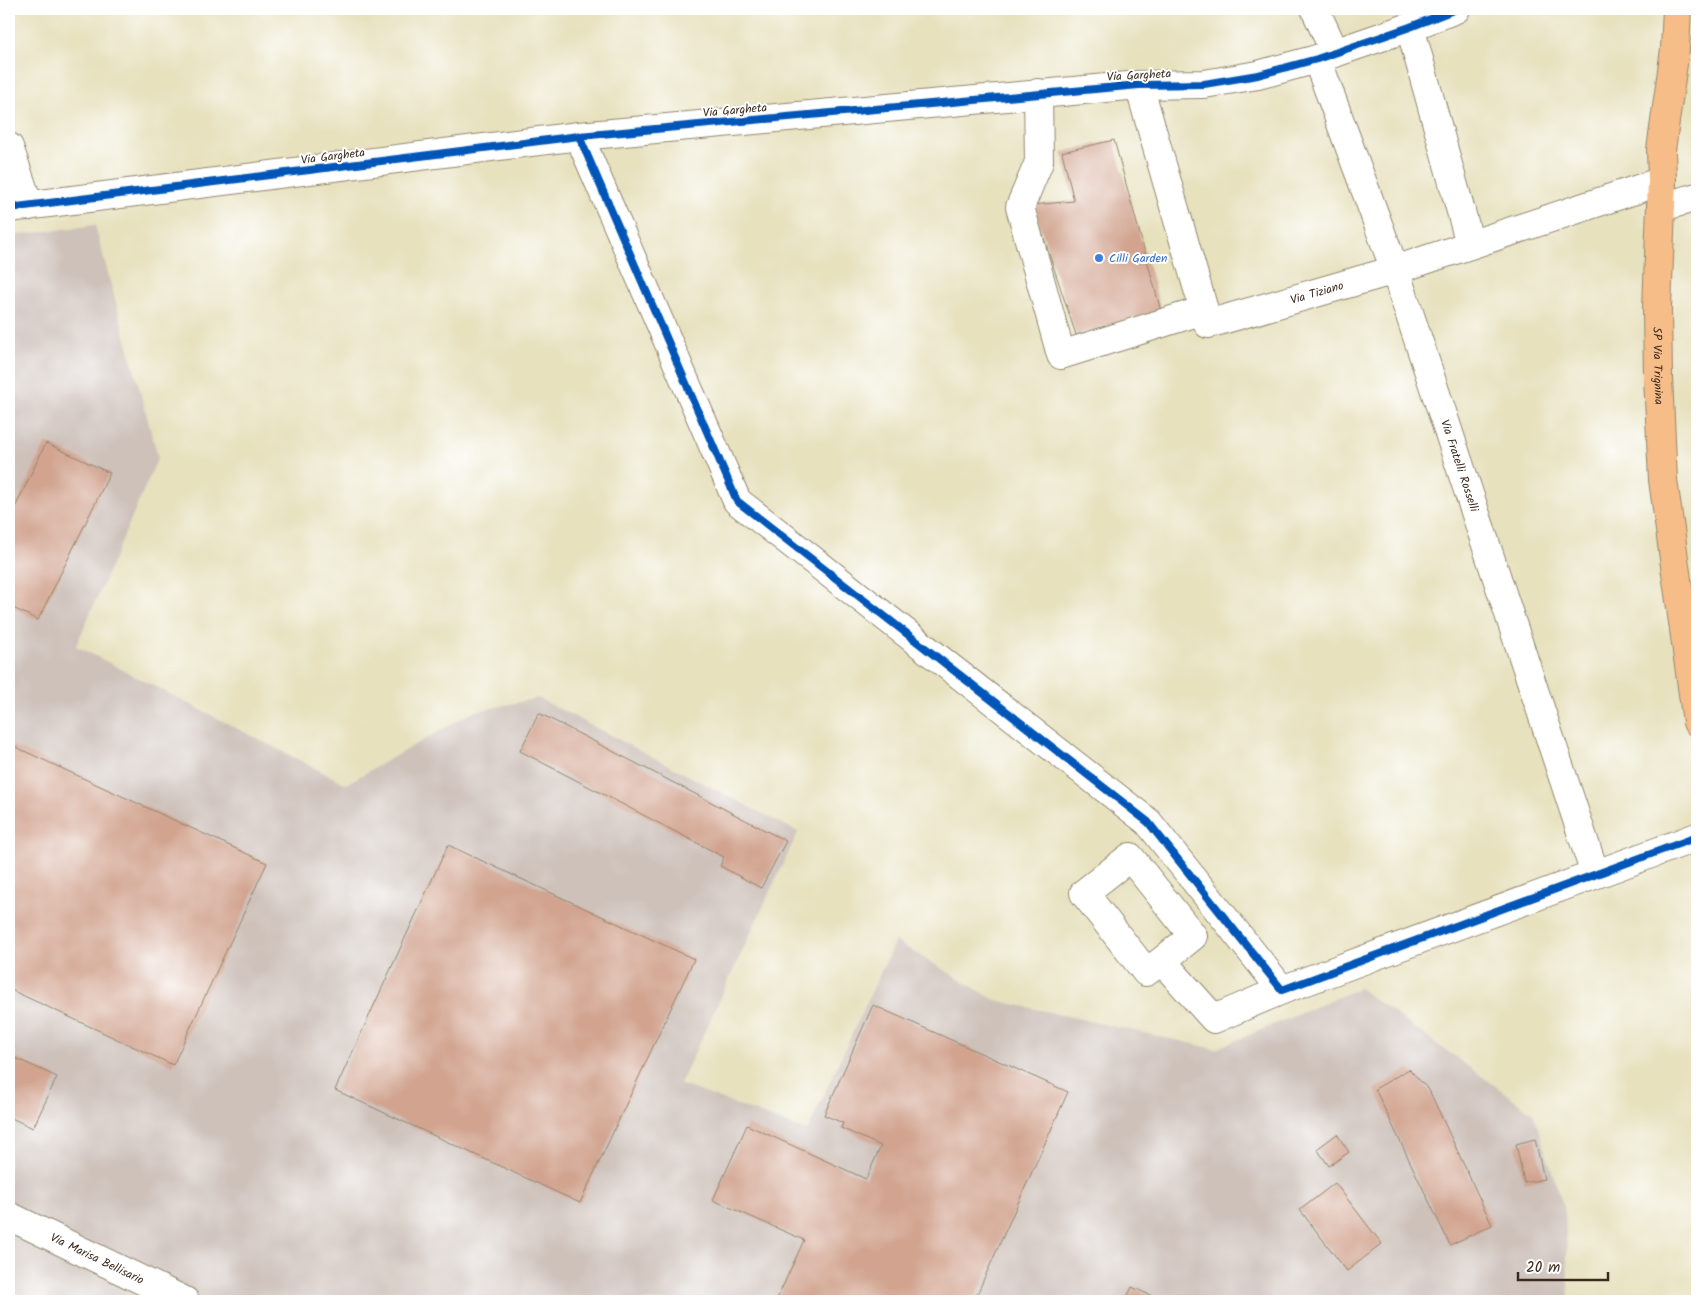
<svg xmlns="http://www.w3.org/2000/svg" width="1706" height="1310" font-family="Kalam,sans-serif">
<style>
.industrial{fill:#cec1ba}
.building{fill:#d2a490}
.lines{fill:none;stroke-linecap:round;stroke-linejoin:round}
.minor-casing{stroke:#91866e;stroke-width:30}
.major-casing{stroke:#91866e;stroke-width:30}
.minor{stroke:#fff;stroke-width:28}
.major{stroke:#f7bd88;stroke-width:28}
.cycleway-casing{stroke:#fff;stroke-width:11}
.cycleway{stroke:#0057b8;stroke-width:8}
.shop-dot{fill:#3f7fe0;stroke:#fff;stroke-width:2}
.labels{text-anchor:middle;stroke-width:4;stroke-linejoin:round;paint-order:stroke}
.street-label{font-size:12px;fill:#3b2a1e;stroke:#fff}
.shop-label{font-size:12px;fill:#366cbe;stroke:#fff;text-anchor:start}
</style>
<rect width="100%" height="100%" fill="#fff"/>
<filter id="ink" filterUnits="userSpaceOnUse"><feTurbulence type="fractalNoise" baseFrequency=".02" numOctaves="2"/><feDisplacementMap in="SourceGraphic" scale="10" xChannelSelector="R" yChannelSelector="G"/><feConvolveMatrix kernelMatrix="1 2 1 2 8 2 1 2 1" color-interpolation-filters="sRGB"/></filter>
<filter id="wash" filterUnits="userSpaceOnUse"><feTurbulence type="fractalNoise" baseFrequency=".0096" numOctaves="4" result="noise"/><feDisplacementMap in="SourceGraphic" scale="20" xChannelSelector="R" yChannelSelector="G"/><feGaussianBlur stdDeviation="1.12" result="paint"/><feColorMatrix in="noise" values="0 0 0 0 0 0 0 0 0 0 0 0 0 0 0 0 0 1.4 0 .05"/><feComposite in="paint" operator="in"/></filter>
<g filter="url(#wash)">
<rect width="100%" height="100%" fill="#e7e1be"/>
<path class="industrial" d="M 95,225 L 158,457 L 76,646 L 346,784 L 473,712 L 538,698 L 798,832 L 680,1084 L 807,1131 L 895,941 L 995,1000 L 1216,1049 L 1359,988 L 1533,1113 L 1565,1211 L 1569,1301 L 9,1301 L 9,236 Z"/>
<g id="blocks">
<g class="building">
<path d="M 1114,140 L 1161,311 L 1076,335 L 1033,205 L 1074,201 L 1062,152 Z"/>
<path d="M 46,443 L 110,473 L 38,620 L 9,606 L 9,520 Z"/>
<path d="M 539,713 L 786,841 L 761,888 L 720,866 L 724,857 L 520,751 Z"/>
<path d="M 9,744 L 267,863 L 173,1065 L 9,989 Z"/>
<path d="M 448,845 L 694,959 L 580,1203 L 335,1090 Z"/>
<path d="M 873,1005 L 1068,1092 L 974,1301 L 776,1301 L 804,1240 L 713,1200 L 747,1125 L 866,1179 L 881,1146 L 841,1128 L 843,1123 L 824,1115 Z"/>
<path d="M 9,1055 L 57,1077 L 33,1128 L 9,1117 Z"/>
<path d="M 1409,1069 L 1429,1090 L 1492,1225 L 1450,1245 L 1375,1089 Z"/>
<path d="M 1337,1134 L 1349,1152 L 1329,1166 L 1317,1149 Z"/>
<path d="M 1535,1139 L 1544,1179 L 1524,1183 L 1516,1144 Z"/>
<path d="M 1335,1183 L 1382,1244 L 1347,1271 L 1300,1210 Z"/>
<path d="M 1132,1287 L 1163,1301 L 1125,1301 Z"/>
</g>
</g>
</g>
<g filter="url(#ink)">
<use href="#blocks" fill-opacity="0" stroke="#91866e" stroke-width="1"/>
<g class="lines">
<g class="minor-casing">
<g id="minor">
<path d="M 1315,9 L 1335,53"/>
<path d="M 1410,27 L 1470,244"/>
<path id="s1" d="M 1317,59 L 1395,270 L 1595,874"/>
<path id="s2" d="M 1139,85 L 1208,324 L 1395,270 L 1662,181"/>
<path d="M 1038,93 L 1039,162 L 1020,207 L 1061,355 L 1204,310"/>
<path d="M 579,136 L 737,501 L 1148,822 L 1282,990 L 1697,837"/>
<path d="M 9,147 L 29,206"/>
<path d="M 1662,207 L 1697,197"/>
<path d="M 9,208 L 579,136 L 1139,85 L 1204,84 L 1258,75 L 1317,59 L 1410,27 L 1456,9"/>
<path d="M 1162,961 L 1146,972 L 1084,893 L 1130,857 L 1193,936 L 1162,961 L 1214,1019 L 1282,990"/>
<path id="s3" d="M 9,1216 L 185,1301"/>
</g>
</g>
<g class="major-casing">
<g id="major">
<path id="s4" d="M 1677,9 L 1675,49 L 1661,150 L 1662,181 L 1657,308 L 1658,378 L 1663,480 L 1697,722"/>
</g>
</g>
<use href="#minor" class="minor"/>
<use href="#major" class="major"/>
<g class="cycleway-casing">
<g id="cycleway">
<path d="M 579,136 L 737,501 L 1148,822 L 1282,990 L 1697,837"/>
<path d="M 9,208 L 579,136 L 1139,85 L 1204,84 L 1258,75 L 1317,59 L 1410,27 L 1456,9"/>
</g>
</g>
<use href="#cycleway" class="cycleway"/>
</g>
</g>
<circle class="shop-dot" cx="1099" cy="258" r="5"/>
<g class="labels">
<g class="street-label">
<text transform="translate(1139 75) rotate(-3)" y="4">Via Gargheta</text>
<text transform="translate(735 110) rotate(-5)" y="4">Via Gargheta</text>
<text transform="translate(333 156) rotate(-7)" y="4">Via Gargheta</text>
<text dy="4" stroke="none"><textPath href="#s2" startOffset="362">Via Tiziano</textPath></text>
<text dy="4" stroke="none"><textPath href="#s4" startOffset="358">SP Via Trignina</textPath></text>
<text dy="4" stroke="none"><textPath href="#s1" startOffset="431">Via Fratelli Rosselli</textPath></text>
<text dy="4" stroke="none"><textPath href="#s3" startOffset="98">Via Marisa Bellisario</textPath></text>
</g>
<g class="shop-label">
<text x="1109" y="262">Cilli Garden</text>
</g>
</g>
<rect width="1706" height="1310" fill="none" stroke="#fff" stroke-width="30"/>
<path d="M1518 1272v8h90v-8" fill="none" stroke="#3b2a1e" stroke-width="2.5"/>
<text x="1526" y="1272" font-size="15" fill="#3b2a1e" stroke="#ffffff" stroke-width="4" paint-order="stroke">20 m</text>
</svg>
